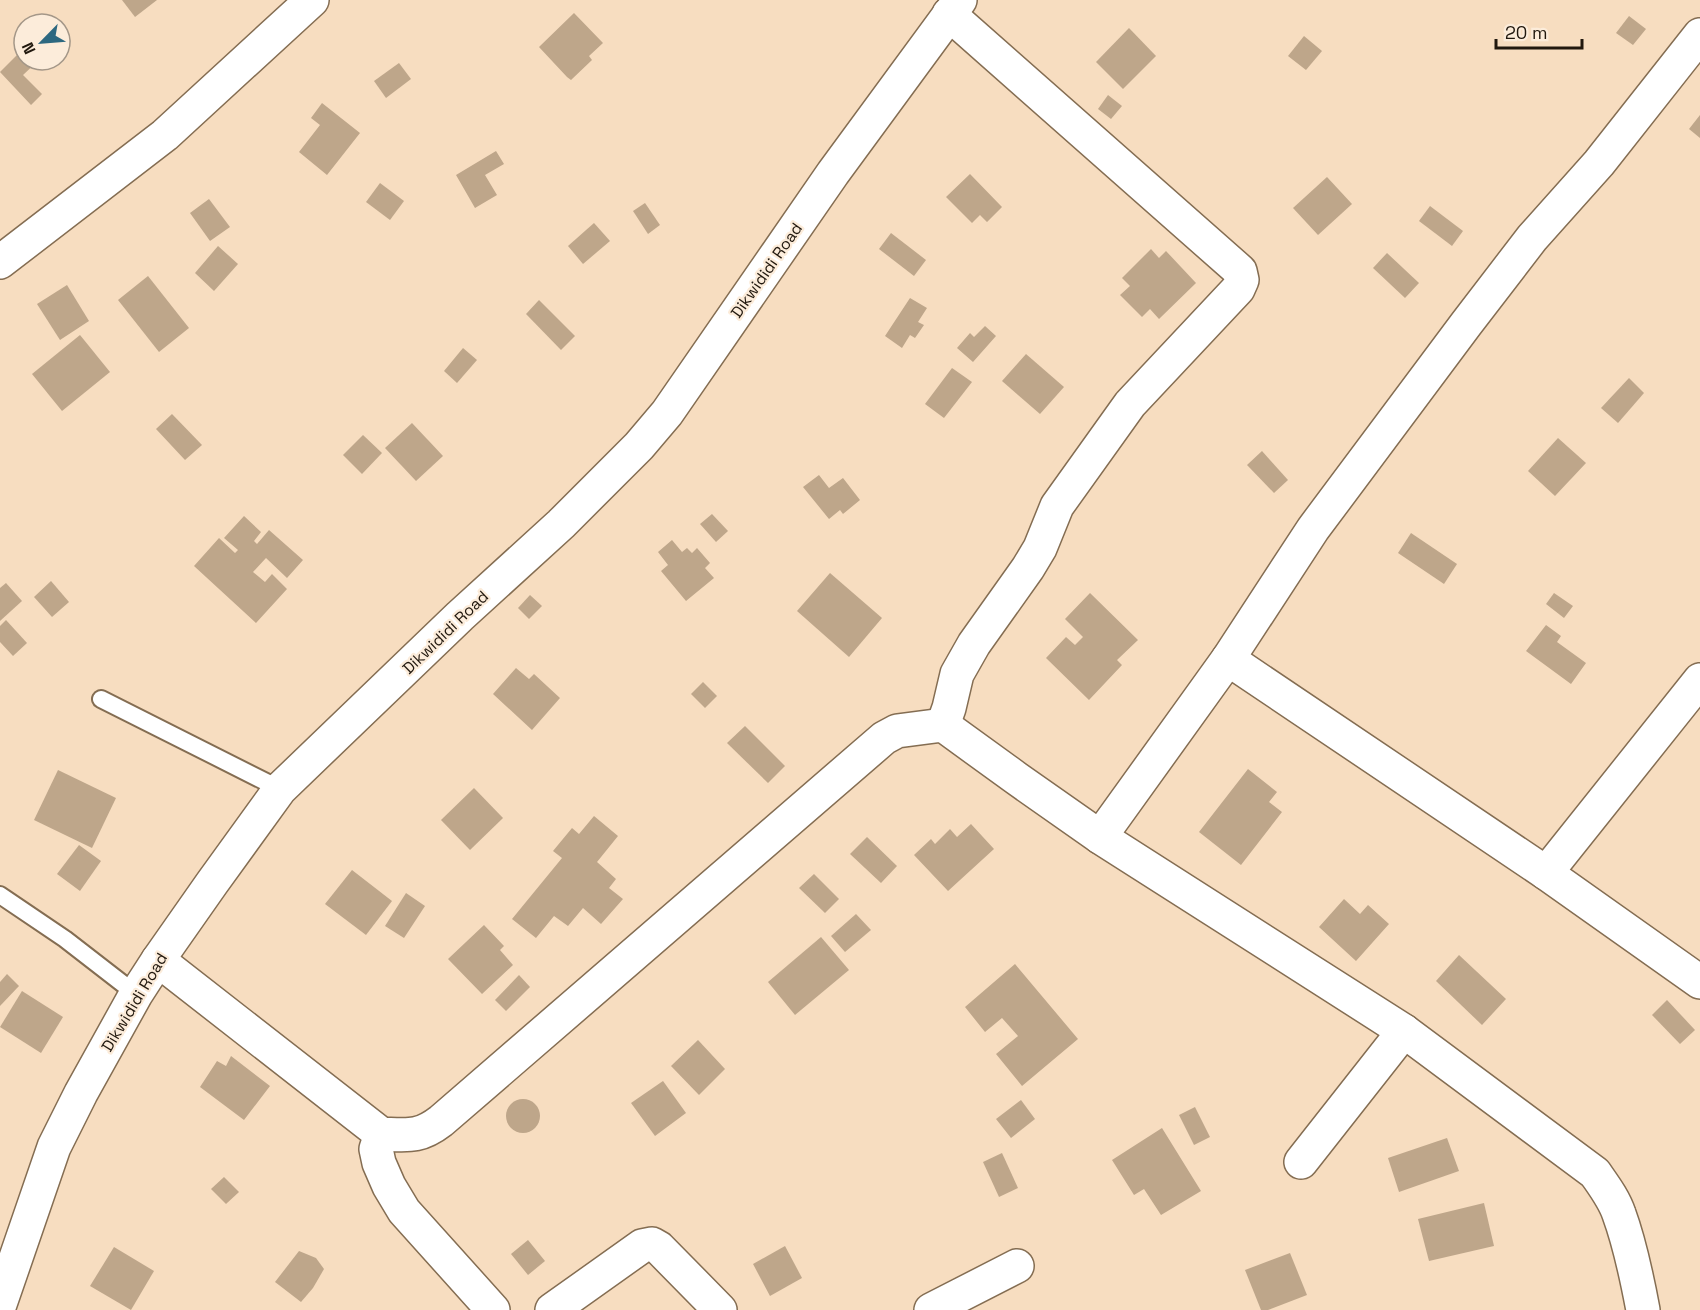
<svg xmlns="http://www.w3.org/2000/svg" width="1700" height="1310" font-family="'Space Grotesk',sans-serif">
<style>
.building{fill:#bea68a}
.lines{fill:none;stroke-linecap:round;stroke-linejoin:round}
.service-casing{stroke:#846d52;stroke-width:20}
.minor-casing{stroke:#846d52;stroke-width:36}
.tertiary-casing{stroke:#846d52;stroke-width:36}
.service{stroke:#fff;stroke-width:16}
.minor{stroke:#fff;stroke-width:33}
.tertiary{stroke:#fff;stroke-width:33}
.labels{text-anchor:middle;stroke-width:4.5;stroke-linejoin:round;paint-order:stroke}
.street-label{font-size:16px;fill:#21180e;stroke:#fcecda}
</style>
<rect width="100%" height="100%" fill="#f7ddc0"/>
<g class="building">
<path d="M 122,0 L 157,0 L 135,17 Z"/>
<path d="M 574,13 L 603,43 L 589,56 L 592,60 L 571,80 L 567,77 L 539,47 Z"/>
<path d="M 1629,16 L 1646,29 L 1633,45 L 1616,33 Z"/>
<path d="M 1129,28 L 1156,56 L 1123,89 L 1096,62 Z"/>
<path d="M 1304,36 L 1322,51 L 1306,70 L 1288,56 Z"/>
<path d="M 24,48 L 24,60 L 39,60 L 23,75 L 42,94 L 31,105 L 0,72 Z"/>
<path d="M 399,63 L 411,79 L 386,98 L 374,81 Z"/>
<path d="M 1108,95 L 1122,106 L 1111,119 L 1098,109 Z"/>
<path d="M 322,103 L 360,133 L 327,175 L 299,152 L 320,125 L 311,118 Z"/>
<path d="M 1700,115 L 1700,138 L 1689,129 Z"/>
<path d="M 496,151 L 504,164 L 485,175 L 497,195 L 475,208 L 456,175 Z"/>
<path d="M 970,174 L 1002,207 L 987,222 L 980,215 L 972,223 L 946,197 Z"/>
<path d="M 1327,177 L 1352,204 L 1318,235 L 1293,208 Z"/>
<path d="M 380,183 L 404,201 L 390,220 L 366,202 Z"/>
<path d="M 209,199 L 230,227 L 210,241 L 190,213 Z"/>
<path d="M 645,203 L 660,225 L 648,234 L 633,211 Z"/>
<path d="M 1430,206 L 1463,231 L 1452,246 L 1419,221 Z"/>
<path d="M 594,223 L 610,241 L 583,264 L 568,246 Z"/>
<path d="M 891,233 L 926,260 L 914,276 L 879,249 Z"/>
<path d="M 218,246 L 238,264 L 214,291 L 195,273 Z"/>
<path d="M 1151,249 L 1159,258 L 1166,251 L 1196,283 L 1159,319 L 1150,309 L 1142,317 L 1120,295 L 1130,286 L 1122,278 Z"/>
<path d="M 1387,253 L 1419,283 L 1405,298 L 1373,268 Z"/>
<path d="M 148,276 L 189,328 L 159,352 L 118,300 Z"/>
<path d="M 67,285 L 89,321 L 60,340 L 37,304 Z"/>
<path d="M 910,298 L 927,308 L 918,322 L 924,325 L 915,338 L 910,335 L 902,348 L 885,336 Z"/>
<path d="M 539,300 L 575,336 L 561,350 L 526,314 Z"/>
<path d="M 985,326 L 996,336 L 973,362 L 957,348 L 970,333 L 974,337 Z"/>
<path d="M 80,335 L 110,372 L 62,411 L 32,374 Z"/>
<path d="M 463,348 L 477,360 L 457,383 L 444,371 Z"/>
<path d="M 1026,354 L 1064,387 L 1040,414 L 1002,381 Z"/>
<path d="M 952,368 L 972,382 L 944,418 L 925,404 Z"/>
<path d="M 1629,378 L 1644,393 L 1618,423 L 1601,408 Z"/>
<path d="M 172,414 L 202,445 L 185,460 L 156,429 Z"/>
<path d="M 412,423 L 443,456 L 416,481 L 385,448 Z"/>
<path d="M 363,435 L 382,453 L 362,474 L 343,455 Z"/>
<path d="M 1558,438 L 1586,463 L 1555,496 L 1528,471 Z"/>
<path d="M 1262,451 L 1288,480 L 1274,493 L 1247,465 Z"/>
<path d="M 819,475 L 829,488 L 843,478 L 860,500 L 843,514 L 840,510 L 829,519 L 803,487 Z"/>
<path d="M 712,514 L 728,531 L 716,542 L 700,524 Z"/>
<path d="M 244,516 L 261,532 L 254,541 L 257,544 L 269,530 L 303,560 L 287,578 L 266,558 L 253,572 L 265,582 L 272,574 L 287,589 L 256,623 L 194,566 L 219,538 L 235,553 L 238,550 L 224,538 Z"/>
<path d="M 1411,533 L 1457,564 L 1444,584 L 1398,553 Z"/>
<path d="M 672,540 L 682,552 L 687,548 L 692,553 L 697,548 L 710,563 L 705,568 L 714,578 L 686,601 L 661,571 L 668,565 L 658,552 Z"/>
<path d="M 830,573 L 882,618 L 849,657 L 797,611 Z"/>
<path d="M 51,581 L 69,602 L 52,617 L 34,597 Z"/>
<path d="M 6,583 L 22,601 L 0,621 L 0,588 Z"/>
<path d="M 1090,593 L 1138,640 L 1117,660 L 1122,665 L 1089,700 L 1046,658 L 1066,637 L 1075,645 L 1083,637 L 1065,619 Z"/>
<path d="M 1554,593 L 1573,606 L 1564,618 L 1546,604 Z"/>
<path d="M 530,595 L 542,606 L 529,619 L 518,608 Z"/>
<path d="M 6,620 L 27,643 L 13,656 L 0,642 L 0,626 Z"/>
<path d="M 1546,625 L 1561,636 L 1557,642 L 1586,663 L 1571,684 L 1526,651 Z"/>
<path d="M 516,668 L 529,679 L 534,674 L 560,698 L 532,730 L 493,694 Z"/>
<path d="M 703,682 L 717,696 L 705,708 L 691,694 Z"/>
<path d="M 745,726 L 785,766 L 768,783 L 727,743 Z"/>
<path d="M 1248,769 L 1277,792 L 1269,802 L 1282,812 L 1241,865 L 1199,832 Z"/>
<path d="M 58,770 L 116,798 L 92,848 L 34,820 Z"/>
<path d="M 474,788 L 503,818 L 470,850 L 441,820 Z"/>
<path d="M 594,816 L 618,836 L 597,862 L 616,879 L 609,888 L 623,899 L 601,924 L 583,908 L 568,926 L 554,916 L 536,938 L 512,919 L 562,858 L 553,851 L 572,828 L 579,834 Z"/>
<path d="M 971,824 L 994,849 L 948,891 L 914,855 L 931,839 L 935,844 L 950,829 L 957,837 Z"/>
<path d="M 867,837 L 897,866 L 881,883 L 850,854 Z"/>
<path d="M 79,845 L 101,861 L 80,891 L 57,874 Z"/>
<path d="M 352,870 L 392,901 L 366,935 L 325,904 Z"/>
<path d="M 814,874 L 839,899 L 825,913 L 799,888 Z"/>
<path d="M 406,893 L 425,906 L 404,938 L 385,926 Z"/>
<path d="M 1344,899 L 1360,914 L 1368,905 L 1389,924 L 1356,961 L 1319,927 Z"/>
<path d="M 856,914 L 871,930 L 845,952 L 831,936 Z"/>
<path d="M 484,925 L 504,946 L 500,950 L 513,965 L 482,994 L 448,959 Z"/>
<path d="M 821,937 L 849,970 L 795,1015 L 768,982 Z"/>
<path d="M 1459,955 L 1506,999 L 1482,1025 L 1436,981 Z"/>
<path d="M 1015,964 L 1078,1039 L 1022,1086 L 996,1054 L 1018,1036 L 1002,1018 L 985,1032 L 965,1007 Z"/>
<path d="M 7,974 L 19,986 L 0,1006 L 0,982 Z"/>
<path d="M 519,975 L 530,987 L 506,1011 L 495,1000 Z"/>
<path d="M 22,991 L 63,1017 L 41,1053 L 0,1027 Z"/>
<path d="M 1667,1000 L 1695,1030 L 1680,1044 L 1652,1015 Z"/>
<path d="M 698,1040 L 725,1069 L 699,1095 L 671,1066 Z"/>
<path d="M 231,1056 L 270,1086 L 244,1120 L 200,1087 L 217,1061 L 226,1066 Z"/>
<path d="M 663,1081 L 686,1113 L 655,1136 L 631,1103 Z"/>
<circle cx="523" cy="1116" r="17"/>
<path d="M 1021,1100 L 1035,1119 L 1011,1138 L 996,1119 Z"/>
<path d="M 1195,1107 L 1210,1137 L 1194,1145 L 1179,1115 Z"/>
<path d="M 1162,1128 L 1201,1191 L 1161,1215 L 1144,1189 L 1134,1195 L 1112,1160 Z"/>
<path d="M 1447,1138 L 1459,1171 L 1399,1192 L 1388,1158 Z"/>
<path d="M 1002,1153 L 1018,1188 L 999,1197 L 983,1162 Z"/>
<path d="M 224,1177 L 239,1192 L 226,1204 L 211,1189 Z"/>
<path d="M 1484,1203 L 1494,1246 L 1429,1261 L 1418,1219 Z"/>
<path d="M 528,1240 L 545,1261 L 528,1275 L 511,1254 Z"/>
<path d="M 785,1246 L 802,1278 L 770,1296 L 753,1264 Z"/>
<path d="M 114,1247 L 154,1271 L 131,1310 L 90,1286 Z"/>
<path d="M 299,1251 L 316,1258 L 324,1269 L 313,1288 L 301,1302 L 275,1282 Z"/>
<path d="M 1290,1253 L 1307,1295 L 1268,1310 L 1261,1310 L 1245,1270 Z"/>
</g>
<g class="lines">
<g class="service-casing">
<g id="service">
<path d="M 101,699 L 280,789"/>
<path d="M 0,895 L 65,939 L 136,994"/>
</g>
</g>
<g class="minor-casing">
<g id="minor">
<path d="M 0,262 L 165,135 L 312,0"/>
<path d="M 1228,659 L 1313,529 L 1466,324 L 1532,238 L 1599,163 L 1700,35"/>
<path d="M 943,725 L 949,708 L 957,674 L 974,644 L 1028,568 L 1040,548 L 1057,506 L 1130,404 L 1238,289 L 1242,280 L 1240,271 L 949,14"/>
<path d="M 1100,837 L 1404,1031 L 1595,1173 C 1604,1186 1614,1199 1619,1214 C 1630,1244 1637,1278 1643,1310"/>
<path d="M 1546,873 L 1700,680"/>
<path d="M 158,960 L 381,1134 C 408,1135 419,1138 441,1121 L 884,738 L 897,731 L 943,725 L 1016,778 L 1100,837 L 1228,659 L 1546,873 L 1700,982"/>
<path d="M 381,1134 L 376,1149 L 379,1163 L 389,1186 L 404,1211 L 493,1310"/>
<path d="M 1301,1162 L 1404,1031"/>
<path d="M 552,1310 L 642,1246 L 652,1244 L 659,1248 L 720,1310"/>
<path d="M 931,1310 L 1017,1266"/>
</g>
</g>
<g class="tertiary-casing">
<path id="tertiary" d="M 0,1304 L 54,1147 L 81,1093 L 136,994 L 158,960 L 212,883 L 280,789 L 460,616 L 561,524 L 639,446 L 667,413 L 833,173 L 960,0"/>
</g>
<use href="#service" class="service"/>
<use href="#minor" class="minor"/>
<use href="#tertiary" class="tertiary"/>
</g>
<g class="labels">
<g class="street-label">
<text transform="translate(766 270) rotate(-55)" y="6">Dikwididi Road</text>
<text transform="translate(445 632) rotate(-44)" y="6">Dikwididi Road</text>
<text transform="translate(134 1002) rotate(-59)" y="6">Dikwididi Road</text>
</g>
</g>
<g transform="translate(42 42) rotate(245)"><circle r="28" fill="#fcecda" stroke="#a49788" stroke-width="1.5"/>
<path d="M0-4.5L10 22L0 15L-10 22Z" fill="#2d6880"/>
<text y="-9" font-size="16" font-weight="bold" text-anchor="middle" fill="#21180e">N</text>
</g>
<path d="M1496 39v9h86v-9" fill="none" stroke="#21180e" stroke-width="3"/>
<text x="1505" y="39" font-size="18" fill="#21180e" stroke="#fcecda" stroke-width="4.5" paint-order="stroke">20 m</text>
</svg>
